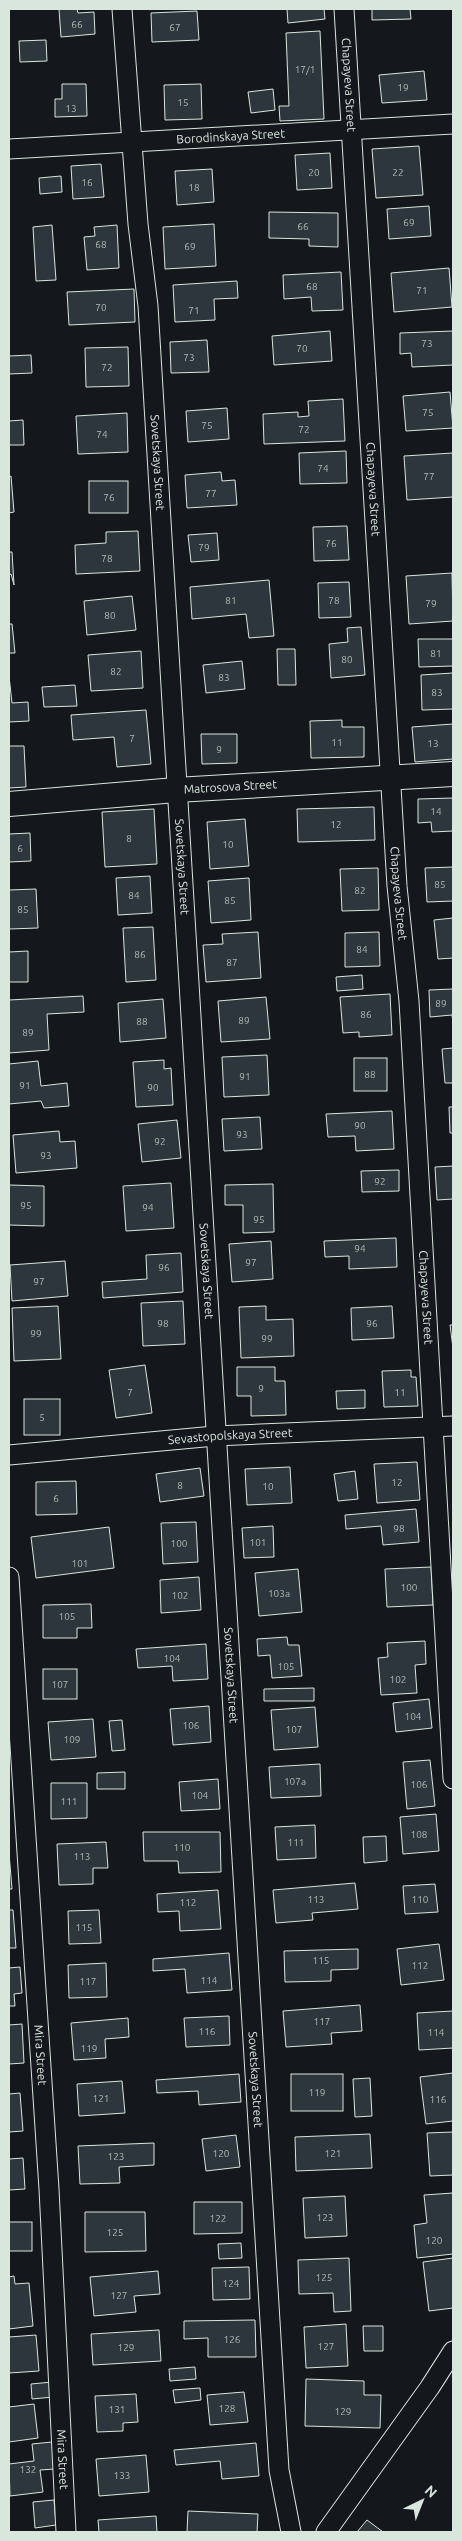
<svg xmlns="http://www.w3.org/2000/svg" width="462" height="2541" font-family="Ubuntu,sans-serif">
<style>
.building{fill:#2c363c;stroke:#d8e6dc}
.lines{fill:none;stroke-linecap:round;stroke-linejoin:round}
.minor-casing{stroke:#d8e6dc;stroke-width:21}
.tertiary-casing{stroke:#d8e6dc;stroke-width:26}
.minor{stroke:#14181c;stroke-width:19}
.tertiary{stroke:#14181c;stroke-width:24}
.labels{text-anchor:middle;stroke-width:4;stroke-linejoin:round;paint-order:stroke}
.number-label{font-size:10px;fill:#adbab4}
.street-label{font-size:12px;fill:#d8e6dc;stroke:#14181c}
</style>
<rect width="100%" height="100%" fill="#14181c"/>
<g class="building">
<path d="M 59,9 L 77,9 L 78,13 L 94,12 L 95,34 L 61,37 Z"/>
<path d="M 287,9 L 324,9 L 325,19 L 288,23 Z"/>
<path d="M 372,9 L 410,9 L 411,19 L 372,20 Z"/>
<path d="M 197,11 L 199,40 L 152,42 L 151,13 Z"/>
<path d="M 320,31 L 324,119 L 280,121 L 279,106 L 289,106 L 286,33 Z"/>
<path d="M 46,40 L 47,61 L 20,62 L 19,41 Z"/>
<path d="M 424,71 L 427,100 L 382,103 L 379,75 Z"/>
<path d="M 62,84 L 86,84 L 87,116 L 55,117 L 55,99 L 62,99 Z"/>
<path d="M 201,84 L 202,119 L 165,120 L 164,85 Z"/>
<path d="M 273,89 L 275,110 L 251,113 L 248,92 Z"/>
<path d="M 419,146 L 423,195 L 376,198 L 372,149 Z"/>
<path d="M 330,153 L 332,188 L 297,190 L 295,155 Z"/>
<path d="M 101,164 L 104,197 L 73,199 L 71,166 Z"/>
<path d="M 212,169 L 214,202 L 177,205 L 175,171 Z"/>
<path d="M 61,176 L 62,192 L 40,194 L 39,178 Z"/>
<path d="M 429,206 L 431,236 L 389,239 L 387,209 Z"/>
<path d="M 269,212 L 338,213 L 338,247 L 309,246 L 309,239 L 269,238 Z"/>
<path d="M 214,224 L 216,266 L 165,269 L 163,227 Z"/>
<path d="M 52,225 L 56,280 L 36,281 L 33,227 Z"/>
<path d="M 117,225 L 119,268 L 87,270 L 84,237 L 95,236 L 94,227 Z"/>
<path d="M 449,268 L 452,307 L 394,312 L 391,273 Z"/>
<path d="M 341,272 L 343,310 L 312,311 L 311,297 L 284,299 L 283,275 Z"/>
<path d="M 237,281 L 238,298 L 214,299 L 215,320 L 175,322 L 173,285 Z"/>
<path d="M 134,289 L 135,322 L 69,325 L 67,292 Z"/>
<path d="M 330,331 L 332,361 L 274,365 L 272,336 Z"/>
<path d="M 453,331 L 453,365 L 412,367 L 411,353 L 400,354 L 400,333 Z"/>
<path d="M 207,340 L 209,372 L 171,373 L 170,342 Z"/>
<path d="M 128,347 L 129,386 L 86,387 L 85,348 Z"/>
<path d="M 31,355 L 32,373 L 9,374 L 9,356 Z"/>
<path d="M 450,392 L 453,428 L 406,431 L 403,396 Z"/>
<path d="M 343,399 L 345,441 L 264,444 L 263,414 L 298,412 L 298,417 L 309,416 L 308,401 Z"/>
<path d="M 227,408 L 229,439 L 188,442 L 186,411 Z"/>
<path d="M 127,413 L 128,452 L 78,454 L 76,416 Z"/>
<path d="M 23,420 L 24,445 L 9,445 L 9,421 Z"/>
<path d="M 346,451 L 347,483 L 300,484 L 299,453 Z"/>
<path d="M 453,453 L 453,497 L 407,500 L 404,456 Z"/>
<path d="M 221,472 L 222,481 L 235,480 L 237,505 L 187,508 L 185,475 Z"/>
<path d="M 11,476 L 14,512 L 9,513 L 9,477 Z"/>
<rect x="89" y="481" width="39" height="32"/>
<path d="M 347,526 L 349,560 L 314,561 L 313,527 Z"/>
<path d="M 138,531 L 140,571 L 76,574 L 75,545 L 106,543 L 106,532 Z"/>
<path d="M 217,533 L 219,560 L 191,562 L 188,535 Z"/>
<path d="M 9,552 L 12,552 L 14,585 L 11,574 L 9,575 Z"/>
<path d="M 452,573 L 453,621 L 409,624 L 406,576 Z"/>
<path d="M 269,580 L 274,636 L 249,638 L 246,614 L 192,619 L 190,587 Z"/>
<path d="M 349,582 L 351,617 L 319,618 L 318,583 Z"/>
<path d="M 132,596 L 136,630 L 87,635 L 84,601 Z"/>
<path d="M 9,624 L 12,624 L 15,653 L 9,653 Z"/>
<path d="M 361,627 L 365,675 L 331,678 L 329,644 L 348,642 L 347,628 Z"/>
<path d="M 418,639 L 453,639 L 453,666 L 419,667 Z"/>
<path d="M 277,649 L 295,649 L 296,685 L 278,685 Z"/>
<path d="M 141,651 L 143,688 L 91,691 L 88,655 Z"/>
<path d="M 242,661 L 245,689 L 206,693 L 203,665 Z"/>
<path d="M 453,673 L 453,709 L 422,710 L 421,675 Z"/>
<path d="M 9,676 L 12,703 L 28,702 L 29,721 L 9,722 Z"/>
<path d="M 75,685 L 77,706 L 44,707 L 42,687 Z"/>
<path d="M 146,710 L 151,764 L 117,767 L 114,737 L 73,740 L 71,715 Z"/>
<path d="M 342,720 L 342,727 L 364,727 L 364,757 L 311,758 L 310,721 Z"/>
<path d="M 453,724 L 453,759 L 415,762 L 412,727 Z"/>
<path d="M 201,734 L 237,734 L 237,763 L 202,764 Z"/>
<path d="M 9,746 L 24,746 L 26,787 L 9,788 Z"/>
<path d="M 453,798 L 453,831 L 432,832 L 431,822 L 418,823 L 418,799 Z"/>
<path d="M 374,807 L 375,840 L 298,842 L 297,809 Z"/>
<path d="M 154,809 L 157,864 L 105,867 L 102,812 Z"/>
<path d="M 245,819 L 249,866 L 210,869 L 207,822 Z"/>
<path d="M 30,833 L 31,861 L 9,862 L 9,834 Z"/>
<path d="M 453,867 L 453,901 L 427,902 L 425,868 Z"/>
<path d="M 378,868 L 379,910 L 342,911 L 340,869 Z"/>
<path d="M 150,876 L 152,913 L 118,915 L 116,878 Z"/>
<path d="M 249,878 L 251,920 L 211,923 L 208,881 Z"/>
<path d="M 36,889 L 38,928 L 9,929 L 9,890 Z"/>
<path d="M 453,918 L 453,958 L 438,959 L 434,920 Z"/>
<path d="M 153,927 L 156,980 L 126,982 L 123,928 Z"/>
<path d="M 258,932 L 261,978 L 206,982 L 203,945 L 223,944 L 222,934 Z"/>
<path d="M 379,932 L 380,966 L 345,967 L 345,933 Z"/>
<path d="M 28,951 L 28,982 L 9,982 L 9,952 Z"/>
<path d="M 362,975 L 363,989 L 337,991 L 336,977 Z"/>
<path d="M 453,989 L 453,1022 L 452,1015 L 430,1017 L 429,990 Z"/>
<path d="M 390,994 L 392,1035 L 359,1037 L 359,1032 L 343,1033 L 340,997 Z"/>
<path d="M 83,996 L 84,1012 L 47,1014 L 49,1050 L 9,1053 L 9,1000 Z"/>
<path d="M 266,997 L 270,1039 L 221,1042 L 218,1001 Z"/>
<path d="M 163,999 L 166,1038 L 120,1042 L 118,1003 Z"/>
<path d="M 453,1048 L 453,1083 L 445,1083 L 442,1049 Z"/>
<path d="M 267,1055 L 269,1095 L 224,1097 L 222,1057 Z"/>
<rect x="354" y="1058" width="33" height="33"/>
<path d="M 164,1060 L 164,1069 L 171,1068 L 173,1105 L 136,1107 L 133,1062 Z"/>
<path d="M 38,1061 L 41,1086 L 67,1083 L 69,1106 L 44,1108 L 41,1101 L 9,1104 L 9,1064 Z"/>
<path d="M 449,1107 L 453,1107 L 453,1133 L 450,1133 Z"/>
<path d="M 392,1111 L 394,1149 L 356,1151 L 355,1136 L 328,1137 L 326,1114 Z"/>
<path d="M 260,1117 L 262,1149 L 224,1151 L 222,1119 Z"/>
<path d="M 177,1120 L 181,1158 L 142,1162 L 138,1124 Z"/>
<path d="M 59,1131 L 60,1142 L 75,1141 L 77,1168 L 16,1173 L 13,1135 Z"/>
<path d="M 453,1166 L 453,1199 L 437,1200 L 435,1167 Z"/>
<path d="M 399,1170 L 399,1191 L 362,1192 L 361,1171 Z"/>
<path d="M 171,1183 L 174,1228 L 126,1231 L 123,1186 Z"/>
<path d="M 273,1184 L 274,1232 L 243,1233 L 243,1205 L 225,1205 L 225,1185 Z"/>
<path d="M 9,1185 L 44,1186 L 44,1226 L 9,1225 Z"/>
<path d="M 396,1238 L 397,1267 L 349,1269 L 349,1256 L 325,1257 L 324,1241 Z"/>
<path d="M 271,1241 L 273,1279 L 232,1282 L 229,1244 Z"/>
<path d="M 181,1253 L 183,1292 L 103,1298 L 102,1282 L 147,1279 L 146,1255 Z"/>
<path d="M 65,1261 L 68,1296 L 12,1301 L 10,1265 Z"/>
<path d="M 183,1301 L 185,1344 L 143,1346 L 141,1303 Z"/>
<path d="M 58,1306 L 61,1359 L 14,1361 L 12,1308 Z"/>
<path d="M 266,1306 L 266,1320 L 293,1319 L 294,1356 L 241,1358 L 239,1307 Z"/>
<path d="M 392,1306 L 394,1338 L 352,1340 L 351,1308 Z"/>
<path d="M 450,1325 L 453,1325 L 453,1348 Z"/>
<path d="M 145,1365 L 152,1413 L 116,1418 L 109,1370 Z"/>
<path d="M 237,1367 L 275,1367 L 275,1381 L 285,1381 L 286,1415 L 251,1416 L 251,1396 L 237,1396 Z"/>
<path d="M 411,1370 L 411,1377 L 416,1377 L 418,1406 L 384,1407 L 382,1371 Z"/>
<path d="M 365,1390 L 365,1408 L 337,1409 L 336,1391 Z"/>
<rect x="24" y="1399" width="36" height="36"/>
<path d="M 417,1462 L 420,1500 L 377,1503 L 374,1464 Z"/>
<path d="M 290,1467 L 292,1503 L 247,1505 L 245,1469 Z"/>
<path d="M 200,1468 L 204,1496 L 160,1502 L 156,1474 Z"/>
<path d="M 355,1471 L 358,1499 L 338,1501 L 334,1474 Z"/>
<path d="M 76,1481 L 77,1514 L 36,1515 L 36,1482 Z"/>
<path d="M 416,1509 L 419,1542 L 383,1545 L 381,1526 L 346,1529 L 345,1515 Z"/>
<path d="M 196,1522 L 198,1562 L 163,1564 L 161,1523 Z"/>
<path d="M 273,1526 L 274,1557 L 244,1558 L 242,1528 Z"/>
<path d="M 109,1527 L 114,1568 L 36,1578 L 31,1537 Z"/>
<path d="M 431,1567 L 433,1605 L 387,1607 L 385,1569 Z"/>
<path d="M 298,1569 L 302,1612 L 259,1616 L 255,1573 Z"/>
<path d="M 199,1577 L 201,1610 L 161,1613 L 160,1580 Z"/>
<path d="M 91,1604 L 92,1628 L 77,1628 L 77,1638 L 43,1638 L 43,1605 Z"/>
<path d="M 287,1637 L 288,1645 L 299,1645 L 302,1676 L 272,1678 L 270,1655 L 258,1656 L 257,1639 Z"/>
<path d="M 425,1641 L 426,1664 L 415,1665 L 417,1693 L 381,1695 L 378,1658 L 388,1657 L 387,1643 Z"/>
<path d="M 206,1644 L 208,1679 L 173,1681 L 172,1666 L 138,1668 L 136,1649 Z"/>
<rect x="43" y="1669" width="34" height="30"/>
<path d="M 314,1688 L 314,1701 L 264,1701 L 264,1689 Z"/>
<path d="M 429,1699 L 432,1728 L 396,1732 L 393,1703 Z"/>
<path d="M 209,1706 L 211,1742 L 173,1745 L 170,1709 Z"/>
<path d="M 315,1707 L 318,1747 L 274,1750 L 271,1710 Z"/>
<path d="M 93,1719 L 96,1757 L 51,1760 L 48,1722 Z"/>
<path d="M 122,1720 L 125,1750 L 112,1751 L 109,1721 Z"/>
<path d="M 430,1760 L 435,1806 L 407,1809 L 403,1762 Z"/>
<path d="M 320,1764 L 321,1796 L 271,1798 L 269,1767 Z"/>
<path d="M 125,1772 L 125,1789 L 97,1789 L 97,1773 Z"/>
<path d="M 218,1779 L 220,1809 L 181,1811 L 179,1782 Z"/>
<path d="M 51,1783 L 87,1783 L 87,1818 L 51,1819 Z"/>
<path d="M 436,1814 L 439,1851 L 403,1854 L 400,1817 Z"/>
<path d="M 315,1825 L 316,1858 L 277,1860 L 275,1827 Z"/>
<path d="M 143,1832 L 220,1832 L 221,1872 L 179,1873 L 178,1861 L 144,1861 Z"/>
<path d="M 386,1836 L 387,1861 L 364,1863 L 363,1837 Z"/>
<path d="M 106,1842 L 108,1868 L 93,1868 L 93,1884 L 59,1885 L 57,1844 Z"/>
<path d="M 9,1853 L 12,1889 L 9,1889 Z"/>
<path d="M 355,1883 L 358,1909 L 312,1913 L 313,1920 L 276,1923 L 273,1890 Z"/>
<path d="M 435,1884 L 438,1912 L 405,1914 L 403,1886 Z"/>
<path d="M 218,1890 L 221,1929 L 180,1931 L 179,1911 L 158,1912 L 157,1894 Z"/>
<path d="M 9,1910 L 13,1910 L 16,1948 L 9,1948 Z"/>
<path d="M 99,1910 L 101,1943 L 69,1944 L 68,1911 Z"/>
<path d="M 439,1944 L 444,1980 L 401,1985 L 397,1949 Z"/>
<path d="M 358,1949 L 358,1969 L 331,1970 L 331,1981 L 285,1982 L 284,1951 Z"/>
<path d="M 229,1953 L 232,1990 L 187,1993 L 185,1969 L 153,1971 L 153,1959 Z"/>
<path d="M 106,1963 L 107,1997 L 69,1998 L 68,1965 Z"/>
<path d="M 20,1967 L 22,1993 L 14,1994 L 15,2006 L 9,2006 L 9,1968 Z"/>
<path d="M 360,2005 L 362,2031 L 331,2033 L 332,2044 L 286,2047 L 283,2011 Z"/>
<path d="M 453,2011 L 453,2048 L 419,2050 L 417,2013 Z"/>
<path d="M 229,2016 L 230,2045 L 186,2047 L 184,2018 Z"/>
<path d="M 128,2018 L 129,2037 L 105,2039 L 106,2058 L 74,2060 L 71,2023 Z"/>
<path d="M 22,2024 L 24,2063 L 9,2064 L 9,2025 Z"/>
<path d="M 453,2073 L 453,2121 L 426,2124 L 420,2077 Z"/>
<path d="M 239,2074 L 241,2102 L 199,2105 L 198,2091 L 157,2093 L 156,2080 Z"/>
<rect x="291" y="2074" width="52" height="37"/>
<path d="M 370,2078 L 372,2116 L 355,2117 L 353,2079 Z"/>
<path d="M 122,2081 L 125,2113 L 79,2116 L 77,2084 Z"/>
<path d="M 20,2093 L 23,2131 L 9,2132 L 9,2094 Z"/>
<path d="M 453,2132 L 453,2175 L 430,2176 L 427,2133 Z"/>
<path d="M 370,2134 L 372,2168 L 296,2171 L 295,2137 Z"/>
<path d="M 236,2135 L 240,2167 L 206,2171 L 202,2139 Z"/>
<path d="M 154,2143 L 154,2165 L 119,2167 L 120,2183 L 80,2184 L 78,2146 Z"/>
<path d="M 23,2158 L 25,2189 L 9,2190 L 9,2159 Z"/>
<path d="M 453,2193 L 453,2254 L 417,2258 L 414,2225 L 427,2223 L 424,2195 Z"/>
<path d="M 345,2196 L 347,2236 L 305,2238 L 303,2198 Z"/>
<path d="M 194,2202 L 242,2202 L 242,2233 L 194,2234 Z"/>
<path d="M 85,2212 L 145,2212 L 146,2251 L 85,2252 Z"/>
<rect x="9" y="2222" width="23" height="29"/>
<path d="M 241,2243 L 242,2258 L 219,2259 L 218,2244 Z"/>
<path d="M 349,2258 L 351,2311 L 334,2312 L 333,2293 L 299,2294 L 298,2260 Z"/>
<path d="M 453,2258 L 453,2308 L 429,2311 L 423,2262 Z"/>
<path d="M 249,2267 L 250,2299 L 213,2300 L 212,2268 Z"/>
<path d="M 158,2271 L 160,2294 L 134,2296 L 136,2312 L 94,2316 L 90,2277 Z"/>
<path d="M 14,2276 L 15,2284 L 29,2283 L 33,2326 L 9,2329 L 9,2277 Z"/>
<path d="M 255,2320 L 256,2357 L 208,2357 L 208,2338 L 184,2339 L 184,2321 Z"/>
<path d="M 346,2324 L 348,2366 L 306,2368 L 304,2327 Z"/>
<path d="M 363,2326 L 383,2326 L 383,2351 L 364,2351 Z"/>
<path d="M 159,2330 L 161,2361 L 93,2365 L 91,2334 Z"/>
<path d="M 36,2335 L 39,2371 L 9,2373 L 9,2337 Z"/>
<path d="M 195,2367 L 196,2379 L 170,2381 L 169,2369 Z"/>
<path d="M 306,2379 L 364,2381 L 364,2395 L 381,2395 L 380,2428 L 305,2426 Z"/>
<path d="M 52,2382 L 53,2397 L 32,2399 L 31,2384 Z"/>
<path d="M 200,2388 L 201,2400 L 175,2403 L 173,2390 Z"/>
<path d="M 244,2392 L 248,2422 L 210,2425 L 207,2395 Z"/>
<path d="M 136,2394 L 138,2422 L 123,2423 L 123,2431 L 97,2432 L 95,2396 Z"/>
<path d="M 34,2404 L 38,2438 L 9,2442 L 9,2407 Z"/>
<path d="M 52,2442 L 55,2469 L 40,2470 L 43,2492 L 10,2496 L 9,2464 L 34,2461 L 32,2444 Z"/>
<path d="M 256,2443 L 259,2476 L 222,2479 L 220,2461 L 176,2465 L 174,2450 Z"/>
<path d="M 146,2455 L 149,2492 L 99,2496 L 96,2459 Z"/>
<path d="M 54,2500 L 56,2525 L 35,2528 L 33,2502 Z"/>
<path d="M 188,2511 L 258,2514 L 257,2532 L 187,2532 Z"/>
<path d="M 156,2516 L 157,2532 L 99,2532 L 98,2520 Z"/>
<path d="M 367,2520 L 383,2532 L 357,2532 Z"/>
</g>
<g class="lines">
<g class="minor-casing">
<g id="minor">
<path id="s1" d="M 122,9 L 138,224 L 148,306 L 279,2470 L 291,2532"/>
<path id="s2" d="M 344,9 L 397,886 L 409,1001 L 453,1779"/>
<path id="s3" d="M 9,149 L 453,124"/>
<path id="s4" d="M 9,1455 L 215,1436 L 453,1426"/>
<path id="s5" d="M 9,1577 L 49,2189 L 66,2532"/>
<path d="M 326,2532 L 430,2387 L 453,2351"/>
</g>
</g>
<g class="tertiary-casing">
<g id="tertiary">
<path id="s6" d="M 9,804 L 176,790 L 453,774"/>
</g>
</g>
<use href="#minor" class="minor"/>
<use href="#tertiary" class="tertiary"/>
</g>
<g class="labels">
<g class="number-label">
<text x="77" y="28">66</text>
<text x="175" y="31">67</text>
<text x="305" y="73">17/1</text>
<text x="403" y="91">19</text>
<text x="183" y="106">15</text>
<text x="71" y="112">13</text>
<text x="314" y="176">20</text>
<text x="398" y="176">22</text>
<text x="87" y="186">16</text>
<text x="194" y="191">18</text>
<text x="409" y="226">69</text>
<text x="303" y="230">66</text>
<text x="101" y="248">68</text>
<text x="190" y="250">69</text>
<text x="312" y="290">68</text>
<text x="422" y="294">71</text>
<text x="101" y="311">70</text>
<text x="194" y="314">71</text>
<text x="427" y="347">73</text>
<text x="302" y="352">70</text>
<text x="189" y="361">73</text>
<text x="107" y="371">72</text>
<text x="428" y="416">75</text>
<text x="207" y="429">75</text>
<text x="304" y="433">72</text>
<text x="102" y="438">74</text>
<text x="323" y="472">74</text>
<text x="429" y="480">77</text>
<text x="211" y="497">77</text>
<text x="109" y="501">76</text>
<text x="331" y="547">76</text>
<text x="204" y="551">79</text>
<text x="107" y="562">78</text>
<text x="231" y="604">81</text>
<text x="334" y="604">78</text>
<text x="431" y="607">79</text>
<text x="110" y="619">80</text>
<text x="436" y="657">81</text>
<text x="347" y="663">80</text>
<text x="116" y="675">82</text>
<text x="224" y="681">83</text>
<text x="437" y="696">83</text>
<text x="132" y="742">7</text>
<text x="337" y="746">11</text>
<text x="433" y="747">13</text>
<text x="219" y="753">9</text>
<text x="436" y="815">14</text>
<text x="336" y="828">12</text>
<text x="129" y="842">8</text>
<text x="228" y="848">10</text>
<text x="20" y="852">6</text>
<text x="440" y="888">85</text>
<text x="360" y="894">82</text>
<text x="134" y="899">84</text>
<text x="230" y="904">85</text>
<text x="23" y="913">85</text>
<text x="362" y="953">84</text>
<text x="140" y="958">86</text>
<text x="232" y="966">87</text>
<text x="441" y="1007">89</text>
<text x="366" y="1018">86</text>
<text x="244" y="1024">89</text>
<text x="142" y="1025">88</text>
<text x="28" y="1036">89</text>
<text x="370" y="1078">88</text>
<text x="245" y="1080">91</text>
<text x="25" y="1089">91</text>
<text x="153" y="1091">90</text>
<text x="360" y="1129">90</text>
<text x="242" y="1138">93</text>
<text x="160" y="1145">92</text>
<text x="46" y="1159">93</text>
<text x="380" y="1185">92</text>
<text x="26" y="1209">95</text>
<text x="148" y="1211">94</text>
<text x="259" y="1223">95</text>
<text x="360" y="1252">94</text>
<text x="251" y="1266">97</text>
<text x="164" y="1271">96</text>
<text x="39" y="1285">97</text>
<text x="163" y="1327">98</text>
<text x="372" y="1327">96</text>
<text x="36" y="1337">99</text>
<text x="267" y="1342">99</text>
<text x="261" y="1392">9</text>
<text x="130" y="1396">7</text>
<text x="400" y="1396">11</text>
<text x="42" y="1421">5</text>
<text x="397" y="1486">12</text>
<text x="180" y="1489">8</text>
<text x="268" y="1490">10</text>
<text x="56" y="1502">6</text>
<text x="399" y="1532">98</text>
<text x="258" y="1546">101</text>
<text x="179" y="1547">100</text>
<text x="80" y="1567">101</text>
<text x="409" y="1591">100</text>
<text x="279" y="1597">103а</text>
<text x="180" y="1599">102</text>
<text x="67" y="1620">105</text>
<text x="172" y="1662">104</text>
<text x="286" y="1670">105</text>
<text x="398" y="1683">102</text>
<text x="60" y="1688">107</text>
<text x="413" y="1720">104</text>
<text x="191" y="1729">106</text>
<text x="294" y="1733">107</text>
<text x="72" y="1743">109</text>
<text x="295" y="1785">107а</text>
<text x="419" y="1788">106</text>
<text x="200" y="1799">104</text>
<text x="69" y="1805">111</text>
<text x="419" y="1838">108</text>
<text x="296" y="1846">111</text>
<text x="182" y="1851">110</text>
<text x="82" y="1860">113</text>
<text x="316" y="1903">113</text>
<text x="420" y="1903">110</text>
<text x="188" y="1906">112</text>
<text x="84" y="1931">115</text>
<text x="321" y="1964">115</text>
<text x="420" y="1969">112</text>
<text x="209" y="1984">114</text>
<text x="88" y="1985">117</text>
<text x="322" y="2025">117</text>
<text x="207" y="2035">116</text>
<text x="436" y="2036">114</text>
<text x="89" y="2052">119</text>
<text x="317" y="2096">119</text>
<text x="101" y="2102">121</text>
<text x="438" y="2103">116</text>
<text x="221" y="2157">120</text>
<text x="333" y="2157">121</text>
<text x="116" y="2160">123</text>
<text x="325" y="2221">123</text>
<text x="218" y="2222">122</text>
<text x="115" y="2236">125</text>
<text x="434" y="2244">120</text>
<text x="324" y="2281">125</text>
<text x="231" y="2287">124</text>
<text x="119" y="2299">127</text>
<text x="232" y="2343">126</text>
<text x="326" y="2350">127</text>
<text x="126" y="2351">129</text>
<text x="227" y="2412">128</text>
<text x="117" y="2413">131</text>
<text x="343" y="2415">129</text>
<text x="28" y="2473">132</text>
<text x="122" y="2479">133</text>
</g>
<g class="street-label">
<text dy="4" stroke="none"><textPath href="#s2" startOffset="76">Chapayeva Street</textPath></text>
<text dy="4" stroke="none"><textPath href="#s3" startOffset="222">Borodinskaya Street</textPath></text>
<text dy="4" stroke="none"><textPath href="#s1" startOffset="455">Sovetskaya Street</textPath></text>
<text dy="4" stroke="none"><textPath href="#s2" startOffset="481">Chapayeva Street</textPath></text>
<text dy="4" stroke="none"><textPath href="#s6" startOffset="222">Matrosova Street</textPath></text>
<text dy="4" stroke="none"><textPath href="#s1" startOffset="860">Sovetskaya Street</textPath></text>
<text dy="4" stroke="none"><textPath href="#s2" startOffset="886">Chapayeva Street</textPath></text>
<text dy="4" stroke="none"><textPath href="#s1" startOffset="1265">Sovetskaya Street</textPath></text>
<text dy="4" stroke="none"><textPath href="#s2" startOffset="1291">Chapayeva Street</textPath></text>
<text dy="4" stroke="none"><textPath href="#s4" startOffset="222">Sevastopolskaya Street</textPath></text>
<text dy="4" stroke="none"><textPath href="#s1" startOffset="1670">Sovetskaya Street</textPath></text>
<text dy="4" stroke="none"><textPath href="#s5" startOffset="479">Mira Street</textPath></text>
<text dy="4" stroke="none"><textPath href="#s1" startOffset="2075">Sovetskaya Street</textPath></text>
<text dy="4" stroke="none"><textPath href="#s5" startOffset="884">Mira Street</textPath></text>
</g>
</g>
<rect width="462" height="2541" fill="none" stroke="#d8e6dc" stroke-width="20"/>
<g transform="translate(422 2501) rotate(43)" stroke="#14181c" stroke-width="4" paint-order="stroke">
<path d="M0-4L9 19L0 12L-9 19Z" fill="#d8e6dc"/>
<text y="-8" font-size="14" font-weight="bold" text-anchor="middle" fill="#d8e6dc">N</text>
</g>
</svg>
